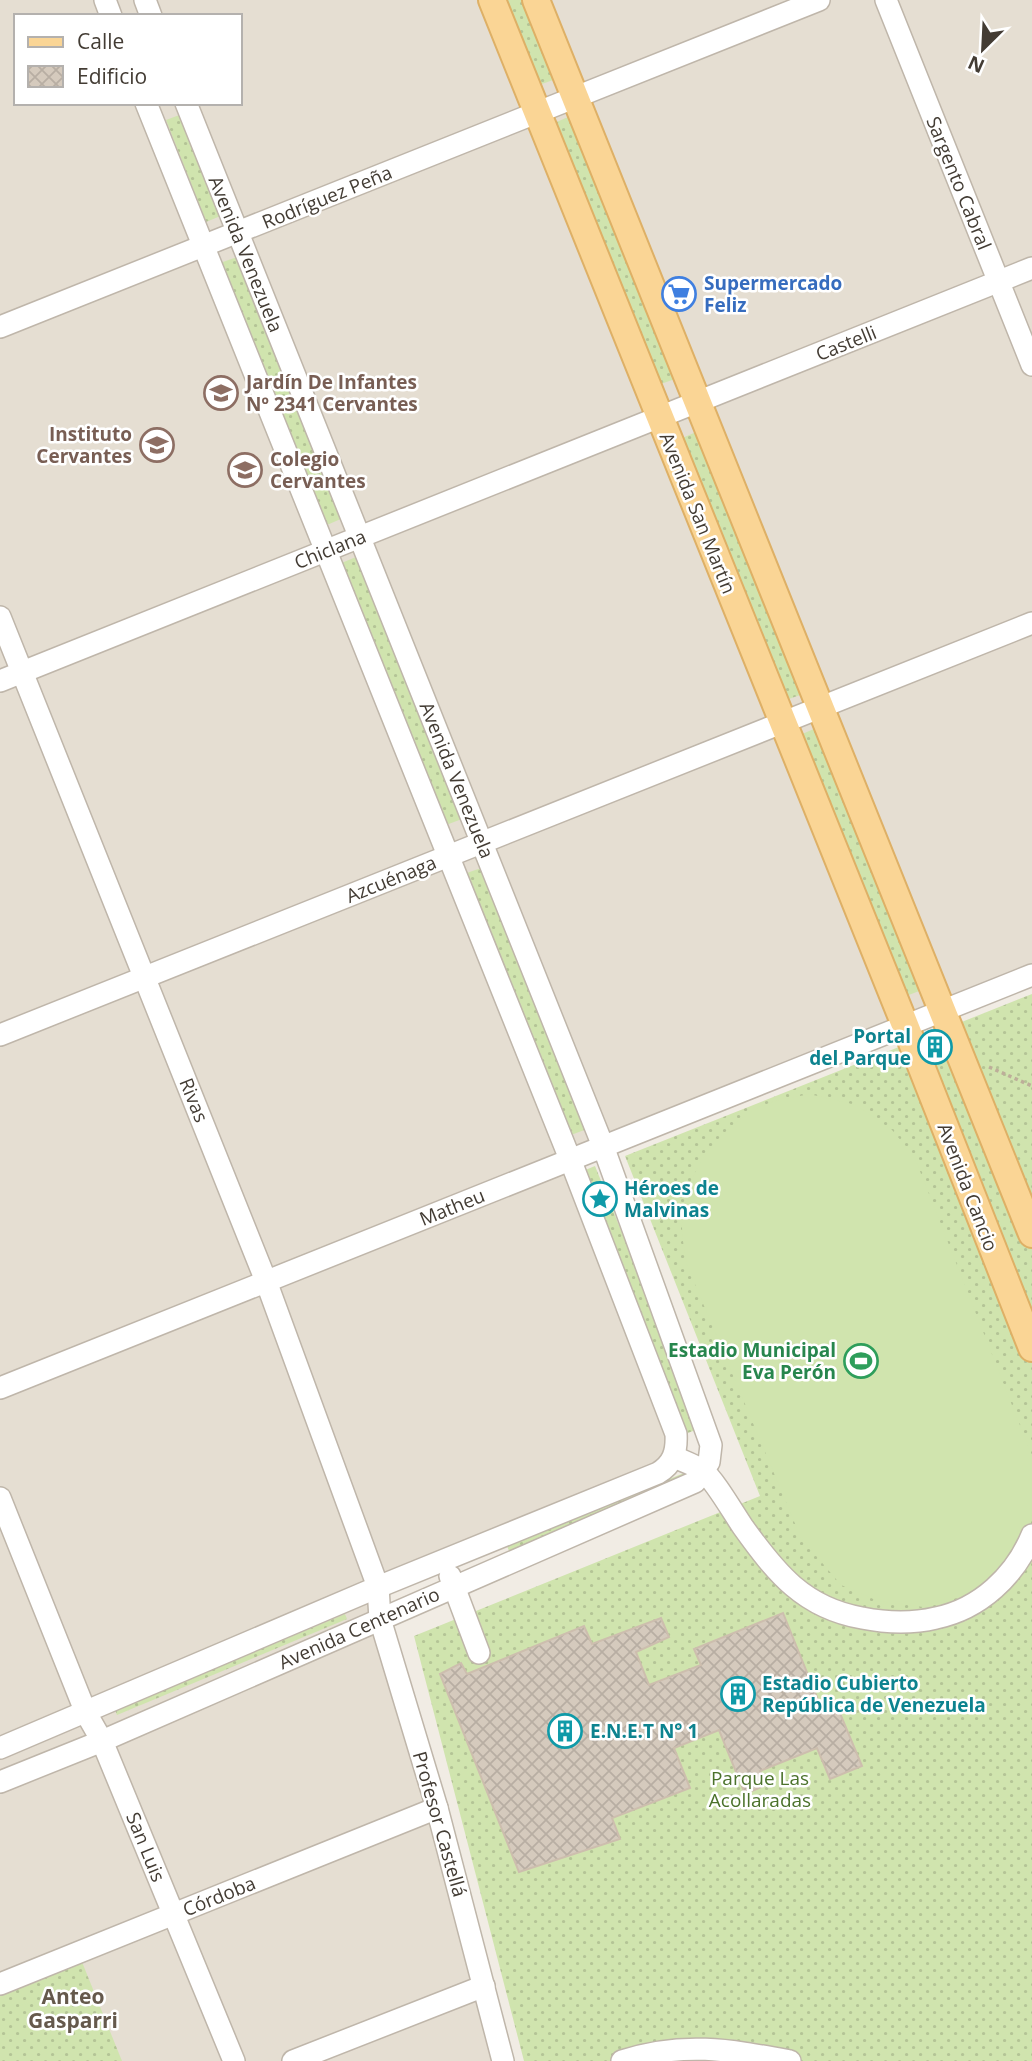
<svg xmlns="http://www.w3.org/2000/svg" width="1032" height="2061" font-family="'Open Sans',sans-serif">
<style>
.residential{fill:#e5ded2;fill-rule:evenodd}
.grass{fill:url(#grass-dots)}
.pitch{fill:#d0e4ae}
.building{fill:url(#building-cross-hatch);stroke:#cdbeae;stroke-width:2}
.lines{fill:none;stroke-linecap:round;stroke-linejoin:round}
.minor-casing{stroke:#bfb6aa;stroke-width:24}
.major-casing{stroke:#deb066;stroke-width:30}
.path{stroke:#bdae99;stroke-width:3.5;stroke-dasharray:3.5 3.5;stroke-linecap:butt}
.minor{stroke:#fff;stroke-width:21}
.major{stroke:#fad595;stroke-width:26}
.labels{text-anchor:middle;stroke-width:5;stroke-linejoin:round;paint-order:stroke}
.street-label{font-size:19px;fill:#433c34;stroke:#fff}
.shop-label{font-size:19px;font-weight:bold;fill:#366cbe;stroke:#fff;text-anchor:start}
.education-label{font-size:19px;font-weight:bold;fill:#785e54;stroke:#fff;text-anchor:start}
.culture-label{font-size:19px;font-weight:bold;fill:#0d838f;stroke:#fff;text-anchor:start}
.leisure-label{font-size:19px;font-weight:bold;fill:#27864d;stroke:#fff;text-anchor:end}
.park-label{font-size:19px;fill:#4b722b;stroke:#fff}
.neighbourhood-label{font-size:21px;font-weight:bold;fill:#65594c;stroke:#fff}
</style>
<defs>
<pattern id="grass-dots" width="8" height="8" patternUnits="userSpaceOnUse" patternTransform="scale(1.75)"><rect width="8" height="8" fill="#d0e4ae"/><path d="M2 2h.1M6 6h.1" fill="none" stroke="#b4c496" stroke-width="1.8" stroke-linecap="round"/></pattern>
<pattern id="building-cross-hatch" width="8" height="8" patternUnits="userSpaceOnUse" patternTransform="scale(1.75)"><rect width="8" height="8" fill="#d5cabd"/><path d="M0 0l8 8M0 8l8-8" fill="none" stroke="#b8aea3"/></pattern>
</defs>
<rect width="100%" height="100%" fill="#f1ece4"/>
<path class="residential" d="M 0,0 L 1032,0 L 1032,975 L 570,1159 L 674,1457 L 378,1587 L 503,2061 L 0,2061 ZM 16,16 L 240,16 L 240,103 L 16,103 Z"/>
<g class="grass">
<path d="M 505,0 L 524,0 L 556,79 L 539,85 Z"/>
<path d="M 182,114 L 223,215 L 206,222 L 166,120 Z"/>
<path d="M 568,117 L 675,379 L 658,385 L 552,124 Z"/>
<path d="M 237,257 L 343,518 L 327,525 L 220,263 Z"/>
<path d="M 696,432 L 803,694 L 786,700 L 680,439 Z"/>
<path d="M 356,557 L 462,819 L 446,825 L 339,564 Z"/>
<path d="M 816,728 L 922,990 L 906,996 L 800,735 Z"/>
<path d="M 481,868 L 587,1129 L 571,1135 L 464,874 Z"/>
<path d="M 1032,994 L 1032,2061 L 524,2061 L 414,1636 L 760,1496 L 625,1156 Z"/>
<path d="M 595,1166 L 701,1428 L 685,1434 L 578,1173 Z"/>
<path d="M 684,1473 L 687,1478 L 509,1551 L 507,1546 Z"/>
<path d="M 345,1614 L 347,1619 L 117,1715 L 115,1710 Z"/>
<path d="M 82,1962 L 122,2061 L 0,2061 L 0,1995 Z"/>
</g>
<path class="pitch" d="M 809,1094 L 856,1105 L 892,1130 L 914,1156 L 1032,1456 L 1032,1515 L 1025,1539 L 1003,1573 L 968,1595 L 923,1607 L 878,1601 L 841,1585 L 801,1538 L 687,1265 C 685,1253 682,1239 682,1227 C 681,1178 715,1132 756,1109 C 771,1100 792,1098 809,1094 Z"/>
<path class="building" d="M 783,1613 L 823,1712 L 837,1706 L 862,1766 L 830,1779 L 817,1748 L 760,1771 L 766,1785 L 745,1794 L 719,1730 L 674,1748 L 690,1788 L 612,1818 L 620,1839 L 519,1872 L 440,1674 L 461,1663 L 467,1674 L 584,1626 L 592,1644 L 661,1618 L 669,1637 L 636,1652 L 649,1685 L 701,1665 L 694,1649 Z"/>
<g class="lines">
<g class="minor-casing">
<g id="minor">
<path d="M 105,0 L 111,16"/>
<path d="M 145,0 L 151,16"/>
<path d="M 886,0 L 1032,365"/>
<path d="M 0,327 L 819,0"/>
<path d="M 0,617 L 266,1281 L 378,1587 L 380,1619 L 437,1808 L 503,2061"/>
<path d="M 0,681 L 1032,268"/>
<path d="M 0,1035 L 1032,623"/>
<path d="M 0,1388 L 1032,975"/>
<path d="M 674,1457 C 683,1461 695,1465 703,1471 C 714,1479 734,1514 743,1527 C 776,1573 804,1608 862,1618 C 887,1623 911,1624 936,1618 C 980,1609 1015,1576 1032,1535"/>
<path d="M 0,1498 L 86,1713 L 102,1741 L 234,2061"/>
<path d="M 450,1576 L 479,1653"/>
<path d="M 0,1748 L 378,1587 L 658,1473 C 673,1464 677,1452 676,1434 L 570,1159 L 146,103"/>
<path d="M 0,1782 L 102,1741 L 695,1482 L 709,1462 L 711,1445 L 603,1146 L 186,103"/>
<path d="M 0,1984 L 437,1808"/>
<path d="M 293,2061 L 484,1986"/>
<path d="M 622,2061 C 683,2041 730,2050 790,2061"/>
</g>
</g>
<g class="major-casing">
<g id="major">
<path d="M 492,0 L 905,1025 L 1032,1348"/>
<path d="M 536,0 L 1032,1234"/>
</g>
</g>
<path class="path" d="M 989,1067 L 1032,1086"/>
<use href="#minor" class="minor"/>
<use href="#major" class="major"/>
</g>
<defs>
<g id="supermarket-ring" transform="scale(1.75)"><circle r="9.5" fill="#fff" stroke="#3f7fe0" stroke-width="1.5"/><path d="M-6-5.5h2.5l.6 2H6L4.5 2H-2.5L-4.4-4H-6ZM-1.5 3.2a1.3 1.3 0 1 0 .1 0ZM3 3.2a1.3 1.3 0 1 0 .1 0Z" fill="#3f7fe0"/></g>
<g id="school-ring" transform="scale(1.75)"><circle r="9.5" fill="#fff" stroke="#8d6e63" stroke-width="1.5"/><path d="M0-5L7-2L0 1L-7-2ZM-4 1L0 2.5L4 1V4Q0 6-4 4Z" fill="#8d6e63"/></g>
<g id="building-ring" transform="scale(1.75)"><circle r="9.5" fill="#fff" stroke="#0f9aa8" stroke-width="1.5"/><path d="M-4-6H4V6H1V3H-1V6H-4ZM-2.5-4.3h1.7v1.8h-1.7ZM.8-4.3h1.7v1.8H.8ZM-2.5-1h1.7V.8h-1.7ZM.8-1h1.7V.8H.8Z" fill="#0f9aa8"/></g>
<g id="sight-ring" transform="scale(1.75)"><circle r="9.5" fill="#fff" stroke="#0f9aa8" stroke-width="1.5"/><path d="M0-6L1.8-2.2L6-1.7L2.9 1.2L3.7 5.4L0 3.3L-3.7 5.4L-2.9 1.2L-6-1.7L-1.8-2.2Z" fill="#0f9aa8"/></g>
<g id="stadium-ring" transform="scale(1.75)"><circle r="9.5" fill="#fff" stroke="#2e9e5b" stroke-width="1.5"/><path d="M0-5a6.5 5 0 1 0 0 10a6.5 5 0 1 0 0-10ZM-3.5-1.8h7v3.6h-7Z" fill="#2e9e5b"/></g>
</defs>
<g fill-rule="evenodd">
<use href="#supermarket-ring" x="679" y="294"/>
<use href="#school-ring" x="221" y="393"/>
<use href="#school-ring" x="157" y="445"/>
<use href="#school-ring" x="245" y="470"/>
<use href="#building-ring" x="935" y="1047"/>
<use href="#sight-ring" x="600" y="1199"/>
<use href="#stadium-ring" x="861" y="1361"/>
<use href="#building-ring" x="738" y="1694"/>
<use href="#building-ring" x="565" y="1731"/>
</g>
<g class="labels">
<g class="street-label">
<text transform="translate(959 183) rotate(68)" y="7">Sargento Cabral</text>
<text transform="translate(327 197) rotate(-22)" y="7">Rodríguez Peña</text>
<text transform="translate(246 254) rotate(68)" y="7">Avenida Venezuela</text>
<text transform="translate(846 343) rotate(-22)" y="7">Castelli</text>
<text transform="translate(698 513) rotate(68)" y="7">Avenida San Martín</text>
<text transform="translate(330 549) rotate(-22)" y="7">Chiclana</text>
<text transform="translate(457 780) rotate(68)" y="7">Avenida Venezuela</text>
<text transform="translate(391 879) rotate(-22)" y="7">Azcuénaga</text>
<text transform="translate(194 1100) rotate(68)" y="7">Rivas</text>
<text transform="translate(968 1187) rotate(69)" y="7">Avenida Cancio</text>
<text transform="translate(452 1207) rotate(-22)" y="7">Matheu</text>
<text transform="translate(359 1628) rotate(-24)" y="7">Avenida Centenario</text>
<text transform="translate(440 1824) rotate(74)" y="7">Profesor Castellá</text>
<text transform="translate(146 1847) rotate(68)" y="7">San Luis</text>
<text transform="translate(219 1896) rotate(-22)" y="7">Córdoba</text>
</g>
<g class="shop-label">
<text x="704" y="290">Supermercado<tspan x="704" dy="22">Feliz</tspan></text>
</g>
<g class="education-label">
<text x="246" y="389">Jardín De Infantes<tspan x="246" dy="22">Nº 2341 Cervantes</tspan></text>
<text x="132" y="441" text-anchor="end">Instituto<tspan x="132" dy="22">Cervantes</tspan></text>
<text x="270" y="466">Colegio<tspan x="270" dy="22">Cervantes</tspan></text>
</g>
<g class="culture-label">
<text x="911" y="1043" text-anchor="end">Portal<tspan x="911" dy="22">del Parque</tspan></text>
<text x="624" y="1195">Héroes de<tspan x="624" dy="22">Malvinas</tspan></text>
<text x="762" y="1690">Estadio Cubierto<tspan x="762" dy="22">República de Venezuela</tspan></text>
<text x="590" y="1738">E.N.E.T N° 1</text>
</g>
<g class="leisure-label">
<text x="836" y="1357">Estadio Municipal<tspan x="836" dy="22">Eva Perón</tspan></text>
</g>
<g class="park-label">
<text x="760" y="1785">Parque Las<tspan x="760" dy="22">Acollaradas</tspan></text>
</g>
<g class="neighbourhood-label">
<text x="73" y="2004">Anteo<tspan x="73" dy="24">Gasparri</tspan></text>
</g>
</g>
<rect x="14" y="14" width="228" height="91" fill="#ffffff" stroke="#b4b1ae" stroke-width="2"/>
<rect x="28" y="37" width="35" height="10" fill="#fad595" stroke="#b4b1ae" stroke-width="2"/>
<text x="77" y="49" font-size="21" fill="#433c34">Calle</text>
<rect x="28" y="66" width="35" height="21" fill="url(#building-cross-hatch)" stroke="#b4b1ae" stroke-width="2"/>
<text x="77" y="84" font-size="21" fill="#433c34">Edificio</text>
<g transform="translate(983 49) rotate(204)" stroke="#ffffff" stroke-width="5" paint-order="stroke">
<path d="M0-5L12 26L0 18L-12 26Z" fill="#433c34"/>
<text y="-10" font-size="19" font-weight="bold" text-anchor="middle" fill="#433c34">N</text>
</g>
</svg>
